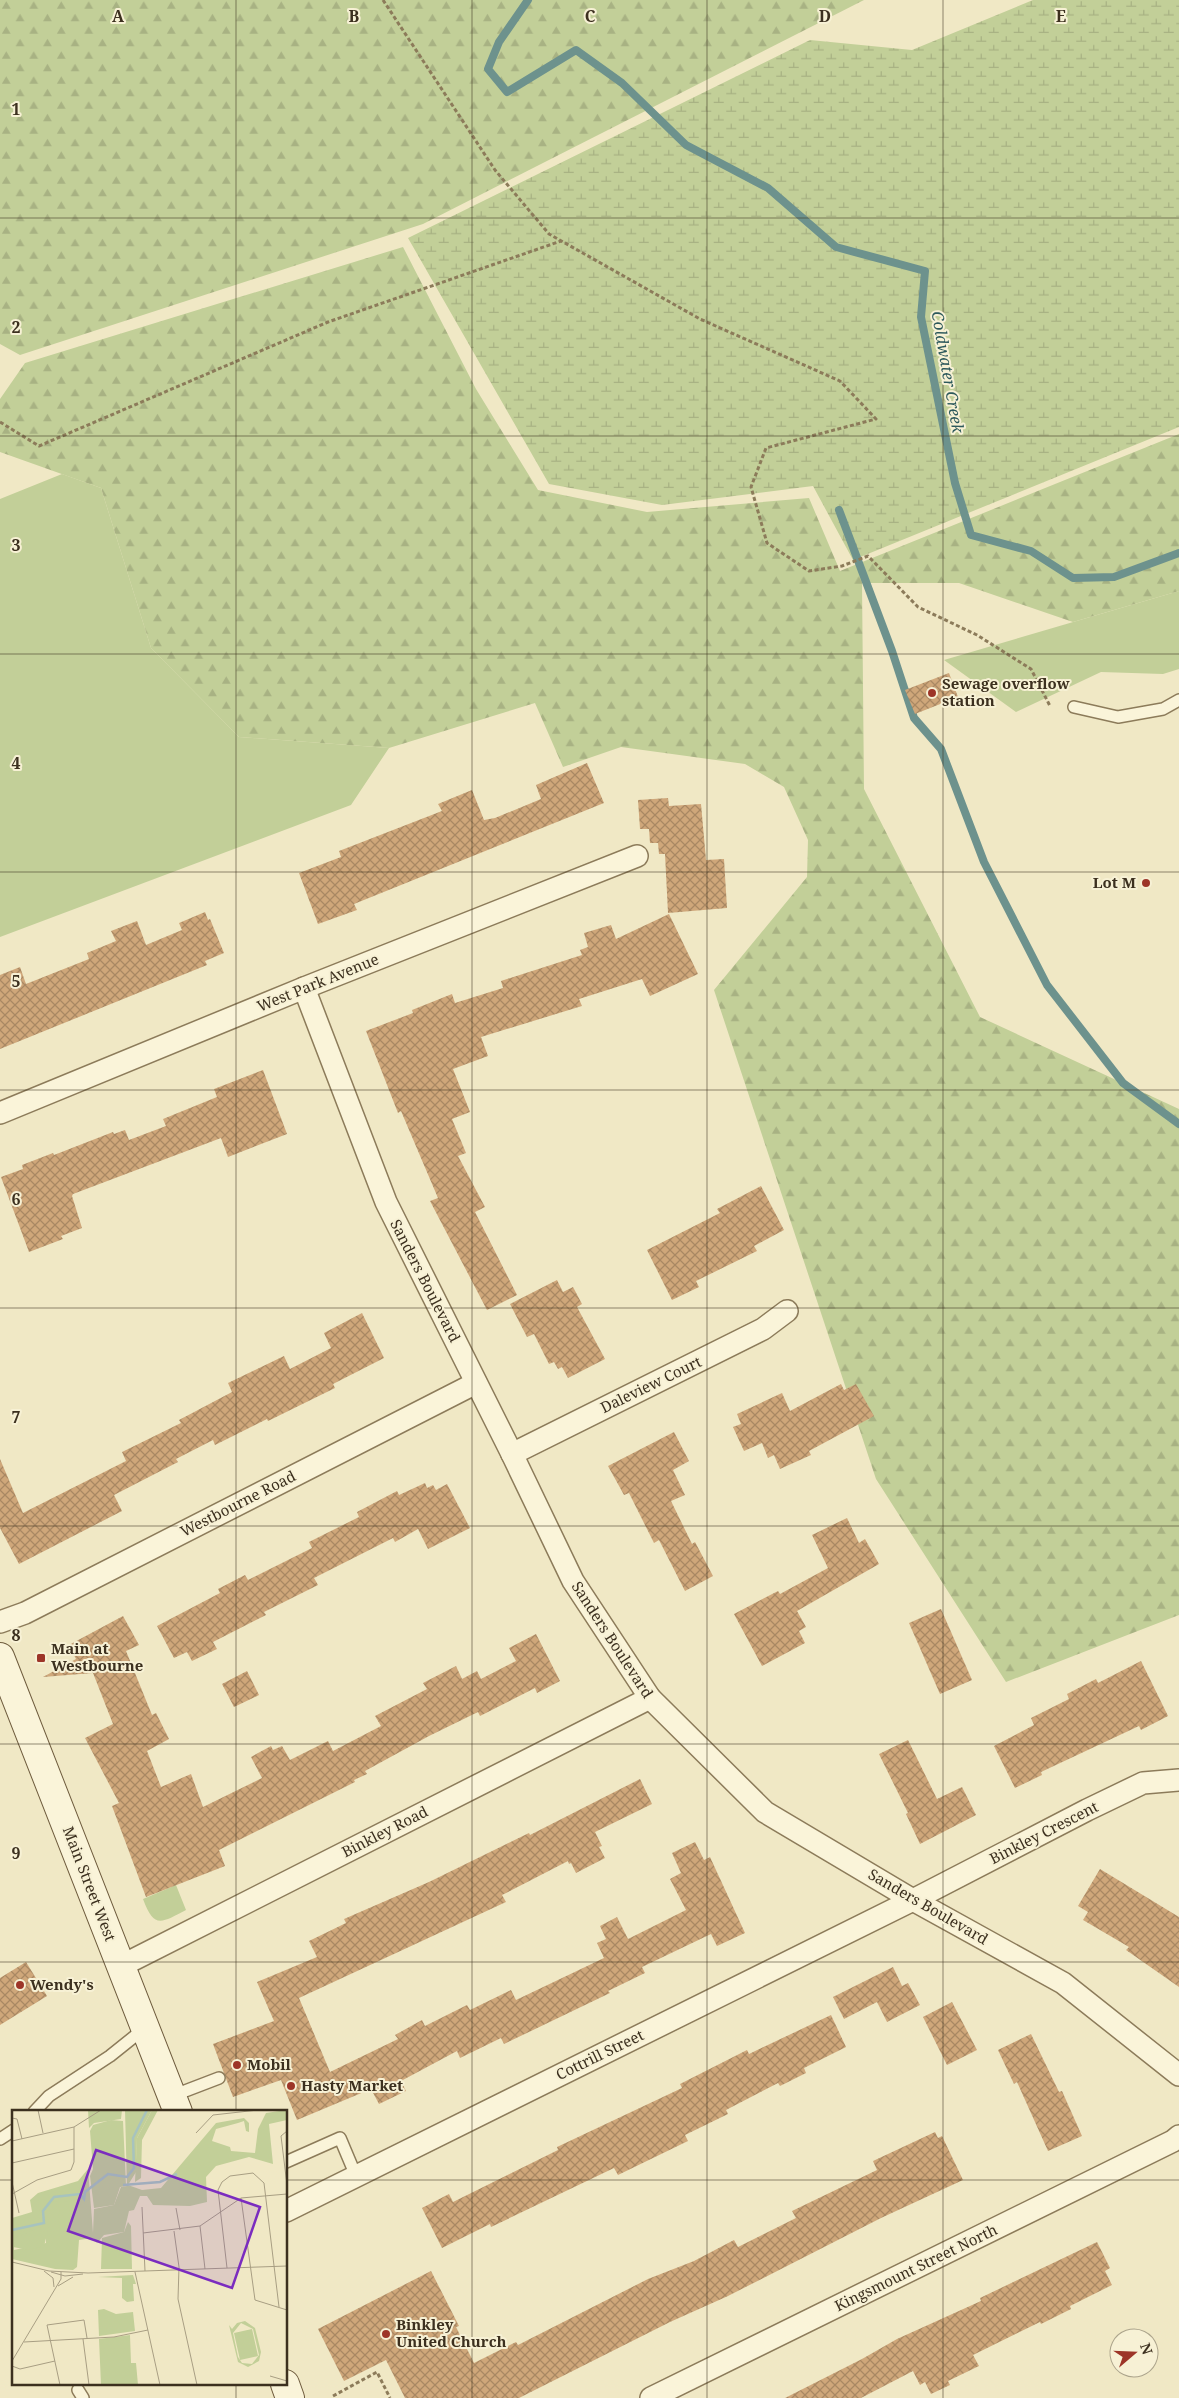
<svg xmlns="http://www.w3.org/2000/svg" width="1179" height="2398" font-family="'Noto Serif',serif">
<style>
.green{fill:#c2cf98}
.forest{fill:url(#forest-firs)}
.wetland{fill:url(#wetland-marsh)}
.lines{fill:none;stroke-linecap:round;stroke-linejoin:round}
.stream{stroke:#6d928d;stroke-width:8}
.building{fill:url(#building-cross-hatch)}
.lane-casing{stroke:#8c7b5a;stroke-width:14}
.street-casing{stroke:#8c7b5a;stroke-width:24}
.secondary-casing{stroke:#6e5b3d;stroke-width:30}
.path{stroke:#8c7b5a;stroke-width:3;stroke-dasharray:4 2.5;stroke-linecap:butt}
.lane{stroke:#faf4d9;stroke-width:11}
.street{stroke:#faf4d9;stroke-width:21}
.secondary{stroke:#faf4d9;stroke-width:28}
.grid{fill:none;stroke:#3c301f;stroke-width:1;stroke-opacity:0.55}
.poi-dot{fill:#9d3528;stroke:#f7f1d5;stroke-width:2}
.labels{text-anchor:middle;stroke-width:4;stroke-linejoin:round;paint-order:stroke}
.poi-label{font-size:15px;font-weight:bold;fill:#3c301f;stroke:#f7f1d5;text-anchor:start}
.street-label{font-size:15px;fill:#3c301f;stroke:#f7f1d5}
.water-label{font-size:16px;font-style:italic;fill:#2d595c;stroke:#f7f1d5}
.inset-river{fill:none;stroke:#a7c3be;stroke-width:2.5}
.inset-road{fill:none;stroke:#a89e83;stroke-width:1}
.view{fill:#7b2cbf;fill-opacity:0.15;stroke:#7b2cbf;stroke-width:2.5}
.inset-edge{fill:none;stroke:#3c301f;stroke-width:2.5}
.grid-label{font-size:16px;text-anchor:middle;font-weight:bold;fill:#3c301f;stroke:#f7f1d5;stroke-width:4;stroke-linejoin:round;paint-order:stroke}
</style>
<defs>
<pattern id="forest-firs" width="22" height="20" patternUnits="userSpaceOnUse" patternTransform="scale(1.25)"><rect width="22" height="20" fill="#c2cf98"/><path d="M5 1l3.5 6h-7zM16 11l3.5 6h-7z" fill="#a8b283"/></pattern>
<pattern id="wetland-marsh" width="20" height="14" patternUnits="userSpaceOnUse" patternTransform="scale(1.25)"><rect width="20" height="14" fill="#c2cf98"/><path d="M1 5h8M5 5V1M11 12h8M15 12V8" fill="none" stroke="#a8b283"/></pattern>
<pattern id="building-cross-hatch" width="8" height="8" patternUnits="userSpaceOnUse" patternTransform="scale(1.25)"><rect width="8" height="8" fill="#cfa77a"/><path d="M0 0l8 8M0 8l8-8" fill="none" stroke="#a98863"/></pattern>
</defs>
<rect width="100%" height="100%" fill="#f0e8c5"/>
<g class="green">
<path d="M 62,474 L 101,488 L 151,648 L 239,737 L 389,748 L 351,805 L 0,937 L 0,499 Z"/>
<path d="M 1179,591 L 1179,669 L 1163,674 L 1101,672 L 1016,712 L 944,660 Z"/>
<path d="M 176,1885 L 186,1910 C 161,1923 154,1929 143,1899 Z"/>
</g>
<g class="forest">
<path d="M 0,0 L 864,0 L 423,224 L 20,355 L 0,344 Z"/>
<path d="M 403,247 L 476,389 L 538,490 L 647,512 L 809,498 L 840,571 L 1179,434 L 1179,591 L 1073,622 L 959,583 L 862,583 L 864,789 L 980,1017 L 1179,1109 L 1179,1615 L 1006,1682 L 876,1479 L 714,990 L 807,877 L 808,840 L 784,787 L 745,764 L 621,747 L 563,767 L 535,703 L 389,748 L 239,737 L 151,648 L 101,488 L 0,452 L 0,399 L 25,363 Z"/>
</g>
<path class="wetland" d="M 1033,0 L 1179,0 L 1179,427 L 853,560 L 813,486 L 662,505 L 549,484 L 408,238 L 810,40 L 912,50 Z"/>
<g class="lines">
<g class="stream">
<path d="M 528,0 L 499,42 L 488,69 L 507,92 L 576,50 L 622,83 L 686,145 L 768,188 L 836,247 L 925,271 L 921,317 L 955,483 L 971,535 L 1031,551 L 1073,578 L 1114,577 L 1179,553"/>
<path d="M 839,510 L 892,651 L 914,718 L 941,749 L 984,862 L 1047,985 L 1123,1083 L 1179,1124"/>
</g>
</g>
<g class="building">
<path d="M 949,673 L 958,697 L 915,714 L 905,690 Z"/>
<path d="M 587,763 L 604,803 L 354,904 L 357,910 L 318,924 L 299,873 L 341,857 L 339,851 L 442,811 L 438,804 L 472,790 L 484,820 L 495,818 L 541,799 L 536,785 Z"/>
<path d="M 668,798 L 669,806 L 701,804 L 706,860 L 724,859 L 727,908 L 668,913 L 665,854 L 659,854 L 658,843 L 650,843 L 649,829 L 640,829 L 638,800 Z"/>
<path d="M 205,912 L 208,920 L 210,919 L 224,953 L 205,961 L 207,965 L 0,1049 L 0,975 L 20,967 L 26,984 L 89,959 L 87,953 L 116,941 L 111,931 L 137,921 L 146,945 L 182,930 L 179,923 Z"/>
<path d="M 669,914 L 698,974 L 650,996 L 642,979 L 579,999 L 582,1006 L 481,1037 L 488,1056 L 453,1069 L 470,1112 L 452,1119 L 466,1153 L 458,1156 L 485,1207 L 475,1212 L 517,1295 L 487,1310 L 430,1201 L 438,1198 L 401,1111 L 398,1113 L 366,1031 L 413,1013 L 412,1010 L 452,994 L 455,1003 L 503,988 L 501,981 L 582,955 L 580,950 L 588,947 L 584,933 L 611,925 L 616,939 Z"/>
<path d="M 263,1070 L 287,1134 L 228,1157 L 221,1138 L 73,1194 L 72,1196 L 82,1228 L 61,1236 L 63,1239 L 29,1252 L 1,1177 L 23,1169 L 22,1165 L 53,1153 L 54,1155 L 113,1132 L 114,1134 L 125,1130 L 129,1140 L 166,1126 L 163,1119 L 217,1097 L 214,1089 Z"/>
<path d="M 761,1186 L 784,1230 L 754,1246 L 757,1251 L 696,1281 L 699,1287 L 672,1300 L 647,1250 L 720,1213 L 717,1209 Z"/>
<path d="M 557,1280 L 563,1292 L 573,1287 L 582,1304 L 577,1307 L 605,1359 L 568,1378 L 562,1367 L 558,1369 L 554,1362 L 549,1364 L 534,1334 L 527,1337 L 510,1304 Z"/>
<path d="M 362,1313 L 384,1358 L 333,1384 L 335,1388 L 268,1421 L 267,1419 L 215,1445 L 213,1440 L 176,1459 L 178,1462 L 114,1495 L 122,1511 L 19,1564 L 0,1528 L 0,1459 L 23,1513 L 126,1461 L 122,1452 L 181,1423 L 179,1420 L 232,1392 L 228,1383 L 284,1356 L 290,1369 L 331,1348 L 324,1333 Z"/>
<path d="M 841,1384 L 844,1390 L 856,1384 L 874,1416 L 809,1451 L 811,1455 L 780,1469 L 774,1455 L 768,1458 L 762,1443 L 744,1451 L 733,1427 L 741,1424 L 737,1414 L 782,1393 L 790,1411 Z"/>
<path d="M 674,1432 L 689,1461 L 673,1470 L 685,1495 L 671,1501 L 692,1544 L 695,1542 L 713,1576 L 685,1591 L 659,1540 L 654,1543 L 629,1493 L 624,1495 L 608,1466 Z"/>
<path d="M 425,1483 L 427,1488 L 433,1485 L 436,1490 L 447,1484 L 470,1528 L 428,1549 L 418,1529 L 395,1542 L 393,1538 L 314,1578 L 318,1585 L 264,1612 L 266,1615 L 213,1642 L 217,1649 L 192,1661 L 187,1652 L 174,1658 L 157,1626 L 220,1593 L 218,1589 L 245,1575 L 248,1580 L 312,1548 L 309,1542 L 359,1517 L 357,1512 L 397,1491 L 399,1495 Z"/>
<path d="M 847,1518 L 859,1543 L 865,1539 L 879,1564 L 797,1611 L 806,1627 L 799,1631 L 805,1643 L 762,1666 L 734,1614 L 778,1591 L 780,1594 L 828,1568 L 812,1535 Z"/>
<path d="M 941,1609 L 972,1680 L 940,1694 L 909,1623 Z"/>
<path d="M 123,1616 L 139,1645 L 126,1651 L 152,1715 L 156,1713 L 169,1739 L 147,1751 L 161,1787 L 191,1774 L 203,1807 L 262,1778 L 251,1757 L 271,1746 L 273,1750 L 282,1746 L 290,1760 L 328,1741 L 333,1751 L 381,1726 L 375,1716 L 427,1689 L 423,1683 L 456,1666 L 462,1679 L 477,1671 L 481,1679 L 516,1661 L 509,1648 L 536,1634 L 560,1681 L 537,1693 L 535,1688 L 480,1716 L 478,1712 L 429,1736 L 365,1771 L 367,1774 L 354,1780 L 355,1782 L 219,1850 L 225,1866 L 146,1897 L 112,1806 L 119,1803 L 85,1738 L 113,1724 L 93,1673 L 43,1677 L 76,1659 L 69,1645 Z"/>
<path d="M 1141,1661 L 1168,1716 L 1141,1730 L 1139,1726 L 1041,1772 L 1042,1775 L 1015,1788 L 994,1746 L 1034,1725 L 1031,1718 L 1069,1699 L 1067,1694 L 1096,1679 L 1098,1683 Z"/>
<path d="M 247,1671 L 259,1695 L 234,1707 L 222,1684 Z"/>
<path d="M 908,1740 L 937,1799 L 962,1787 L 976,1815 L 920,1844 L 906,1814 L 908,1813 L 879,1754 Z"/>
<path d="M 640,1779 L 652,1804 L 595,1832 L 602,1846 L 599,1847 L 605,1858 L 576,1873 L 571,1863 L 569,1864 L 568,1861 L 502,1895 L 506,1902 L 299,1998 L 330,2072 L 398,2039 L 395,2035 L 422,2020 L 425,2026 L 467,2005 L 470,2010 L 511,1990 L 516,2000 L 604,1958 L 597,1943 L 606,1939 L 600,1926 L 617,1917 L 628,1939 L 686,1910 L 670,1879 L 681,1873 L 672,1853 L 695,1842 L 704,1860 L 710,1857 L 745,1933 L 717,1946 L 711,1934 L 642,1967 L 645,1973 L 608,1991 L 610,1993 L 504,2044 L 501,2038 L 460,2058 L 457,2051 L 401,2081 L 406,2091 L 379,2104 L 371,2089 L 297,2120 L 281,2080 L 233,2097 L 213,2044 L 274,2021 L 257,1982 L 317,1957 L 309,1941 L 346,1923 L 344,1919 L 429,1882 L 529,1833 L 530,1835 Z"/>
<path d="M 1100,1869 L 1179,1917 L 1179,1987 L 1126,1950 L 1129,1947 L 1083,1920 L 1088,1912 L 1078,1906 Z"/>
<path d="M 26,1962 L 47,1996 L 0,2025 L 0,1978 Z"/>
<path d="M 893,1967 L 902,1986 L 908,1983 L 920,2005 L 887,2022 L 877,2002 L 844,2019 L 833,1997 Z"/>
<path d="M 952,2002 L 977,2050 L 947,2065 L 923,2017 Z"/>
<path d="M 831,2015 L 846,2047 L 804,2068 L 806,2073 L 780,2086 L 778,2083 L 726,2110 L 728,2114 L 685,2135 L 688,2141 L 618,2175 L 614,2168 L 491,2227 L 490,2224 L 442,2248 L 422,2208 L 449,2194 L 453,2202 L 558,2150 L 557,2147 L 682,2088 L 680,2084 L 747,2050 L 749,2054 Z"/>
<path d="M 1031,2034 L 1059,2092 L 1062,2091 L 1082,2136 L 1048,2151 L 1017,2082 L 1014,2084 L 998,2050 Z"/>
<path d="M 935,2132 L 938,2138 L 942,2136 L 963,2180 L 881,2218 L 728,2296 L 670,2322 L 519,2398 L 405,2398 L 386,2360 L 344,2381 L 318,2329 L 431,2271 L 459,2326 L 456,2327 L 474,2363 L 516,2342 L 518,2345 L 648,2279 L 694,2261 L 734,2240 L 738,2247 L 796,2218 L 792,2211 L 877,2170 L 873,2161 Z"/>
<path d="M 1097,2242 L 1110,2268 L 1105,2271 L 1112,2285 L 1070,2306 L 1071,2309 L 1041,2324 L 1040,2322 L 973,2355 L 979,2366 L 948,2381 L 950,2385 L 931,2394 L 925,2382 L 920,2385 L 913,2371 L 861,2398 L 785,2398 L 862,2359 L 897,2339 L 981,2301 L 980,2298 Z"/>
</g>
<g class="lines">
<g class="lane-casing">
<g id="lane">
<path d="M 1074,707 L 1118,717 L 1163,709 L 1179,700"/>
<path d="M 172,2096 L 219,2078"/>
<path d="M 34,2112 L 49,2096 L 110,2056 L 145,2028"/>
<path d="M 0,2139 L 14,2130"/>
<path d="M 286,2162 L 340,2138 L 356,2176"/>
<path d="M 78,2390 L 83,2398"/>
</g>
</g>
<g class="street-casing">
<g id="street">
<path d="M 304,988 L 386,1202 L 512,1454 L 573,1581 L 650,1698 L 765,1812 L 913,1900 L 1063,1983 L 1179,2075"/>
<path d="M 0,1113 L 304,988 L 637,856"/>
<path d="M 512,1454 L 763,1329 L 787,1311"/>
<path d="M 0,1622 L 25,1613 L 476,1383"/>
<path d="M 121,1966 L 650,1698"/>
<path d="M 286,2211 L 913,1900 L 1087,1810 L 1143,1783 L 1179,1780"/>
<path d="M 651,2398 L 1173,2141 L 1179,2136"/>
</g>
</g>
<g class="secondary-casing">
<g id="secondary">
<path d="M 0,1657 L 178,2112"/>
<path d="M 285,2384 L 290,2398"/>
</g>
</g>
<g class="path">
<path d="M 383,0 L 495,170 L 549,234 L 700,319 L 840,381 L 876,419 L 766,448 L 751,487 L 767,543 L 809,571 L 842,566 L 868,556 L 918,607 L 977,635 L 1031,669 L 1050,706"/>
<path d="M 0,422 L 39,446 L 328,322 L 561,241"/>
<path d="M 333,2396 L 377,2372 L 390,2398"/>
</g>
<use href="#lane" class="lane"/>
<use href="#street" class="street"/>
<use href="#secondary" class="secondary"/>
</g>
<path class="grid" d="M 236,0 L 236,2112M 472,0 L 472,2398M 707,0 L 707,2398M 943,0 L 943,2398M 0,218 L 1179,218M 0,436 L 1179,436M 0,654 L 1179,654M 0,872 L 1179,872M 0,1090 L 1179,1090M 0,1308 L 1179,1308M 0,1526 L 1179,1526M 0,1744 L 1179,1744M 0,1962 L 1179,1962M 0,2180 L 14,2180M 286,2180 L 1179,2180M 236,2384 L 236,2398"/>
<g class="poi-dot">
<circle cx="932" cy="693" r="5"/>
<circle cx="1146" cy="883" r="5"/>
<rect x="36" y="1653" width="10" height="10" rx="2.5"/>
<circle cx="20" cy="1985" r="5"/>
<circle cx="237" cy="2065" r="5"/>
<circle cx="291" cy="2086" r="5"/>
<circle cx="386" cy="2334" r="5"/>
</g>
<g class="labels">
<g class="poi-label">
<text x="942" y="689">Sewage overflow<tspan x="942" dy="17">station</tspan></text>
<text x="1136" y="888" text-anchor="end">Lot M</text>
<text x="51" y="1654">Main at<tspan x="51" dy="17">Westbourne</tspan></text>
<text x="30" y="1990">Wendy's</text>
<text x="247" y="2070">Mobil</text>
<text x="301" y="2091">Hasty Market</text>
<text x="396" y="2330">Binkley<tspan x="396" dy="17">United Church</tspan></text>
</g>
<g class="street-label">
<text transform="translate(318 983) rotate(-22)" y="5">West Park Avenue</text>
<text transform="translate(425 1281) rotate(63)" y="5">Sanders Boulevard</text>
<text transform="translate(651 1385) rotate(-26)" y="5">Daleview Court</text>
<text transform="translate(238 1504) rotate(-27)" y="5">Westbourne Road</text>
<text transform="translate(612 1640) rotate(57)" y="5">Sanders Boulevard</text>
<text transform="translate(385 1832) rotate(-27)" y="5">Binkley Road</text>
<text transform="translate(1044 1833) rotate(-27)" y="5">Binkley Crescent</text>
<text transform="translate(89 1884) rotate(69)" y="5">Main Street West</text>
<text transform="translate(928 1907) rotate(30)" y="5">Sanders Boulevard</text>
<text transform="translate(600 2055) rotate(-26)" y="5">Cottrill Street</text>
<text transform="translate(916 2268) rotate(-26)" y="5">Kingsmount Street North</text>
</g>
<g class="water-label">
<text transform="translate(948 372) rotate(80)" y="6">Coldwater Creek</text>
</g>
</g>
<g transform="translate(12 2110)">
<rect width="275" height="275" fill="#f0e8c5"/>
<path d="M 76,0 L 110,0 L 109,9 L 82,13 L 77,18 ZM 140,0 L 146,0 L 130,30 L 129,68 L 123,72 L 125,28 ZM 116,112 L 119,116 L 120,159 L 89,159 L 90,128 L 112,122 ZM 121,165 L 124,174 L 121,174 L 122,191 L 115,192 L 110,188 L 110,168 L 86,167 ZM 92,199 L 104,204 L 121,202 L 123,221 L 87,226 L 86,200 ZM 233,211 L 243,218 L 249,242 L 247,251 L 236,257 L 226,252 L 217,215 L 220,219 L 225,213 ZM 229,213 L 241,219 L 247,245 L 240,254 L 230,253 L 226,247 L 221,223 ZM 240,219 L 246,246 L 228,250 L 222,223 ZM 118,225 L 119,253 L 124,253 L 126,275 L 89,275 L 87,229 Z" fill="#c2cf98" fill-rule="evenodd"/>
<path d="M 113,0 L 140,0 L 125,28 L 124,62 L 116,75 L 130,80 L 149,78 L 204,13 L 232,8 L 237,13 L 237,22 L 234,21 L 232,11 L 226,13 L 204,19 L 200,31 L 218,37 L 219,41 L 243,43 L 246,19 L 254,3 L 274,0 L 275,10 L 257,14 L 261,54 L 237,47 L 204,56 L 194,67 L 195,92 L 178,96 L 141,95 L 135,86 L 128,86 L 122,100 L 117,101 L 112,122 L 92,125 L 85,133 L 81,128 L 67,130 L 65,157 L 61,160 L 43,159 L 0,149 L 0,108 L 20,102 L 18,90 L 26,83 L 66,71 L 76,59 L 81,123 L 82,99 L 102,95 L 109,77 L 115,76 ZM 34,116 L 34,133 L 2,140 L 2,132 Z" fill="#c2cf98" fill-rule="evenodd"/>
<path d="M 99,10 L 111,11 L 114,76 L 108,77 L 102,95 L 82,98 L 78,66 L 81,59 L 78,21 L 81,15 ZM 58,91 L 58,99 L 37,117 L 32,136 L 17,140 L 1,137 L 3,128 L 22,120 L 41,92 Z" fill="#c2cf98"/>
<path class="inset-river" d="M 111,75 L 148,72 L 165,64M 0,120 L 32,113 L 31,101 L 42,87 L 68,84 L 72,89 L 73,82 L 96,64 L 115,67 L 122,58 L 121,28 L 135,0"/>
<path class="inset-road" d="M 26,0 L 31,23M 0,8 L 5,9 L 10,29M 275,21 L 269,26 L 275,75M 184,23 L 201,5 L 246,0M 0,31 L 62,17 L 89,0M 0,53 L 62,39M 0,72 L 7,103M 0,84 L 25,70 L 59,60 L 62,52 L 62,17M 229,88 L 243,190 L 275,200M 130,97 L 133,161M 164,98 L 168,120M 188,116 L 193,159M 162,121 L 167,157 L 166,189 L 185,275M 131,123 L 188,116 L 229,88 L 275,84M 0,152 L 37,161 L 76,163 L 275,156M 215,158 L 206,80 L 210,72 L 218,66 L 241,63 L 252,73 L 267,197M 32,161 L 41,168 L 42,177M 39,162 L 53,166 L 71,164M 123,162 L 148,275M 46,176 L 61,167M 71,229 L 77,275M 12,232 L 102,227 L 136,220M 0,251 L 49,169 L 49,162M 0,256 L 8,259 L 43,251M 258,266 L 275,271M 48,275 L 35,215 L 72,210 L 75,228"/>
<path class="view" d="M 84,40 L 248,97 L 220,178 L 56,121 Z"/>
<rect width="275" height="275" class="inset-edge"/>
</g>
<g class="grid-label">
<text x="118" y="22">A</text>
<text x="354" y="22">B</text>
<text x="590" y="22">C</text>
<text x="825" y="22">D</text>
<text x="1061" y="22">E</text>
<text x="16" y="115">1</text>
<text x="16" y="333">2</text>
<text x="16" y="551">3</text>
<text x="16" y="769">4</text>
<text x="16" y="987">5</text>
<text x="16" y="1205">6</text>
<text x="16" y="1423">7</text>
<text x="16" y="1641">8</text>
<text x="16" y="1859">9</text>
</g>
<g transform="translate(1134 2353) rotate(71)"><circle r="24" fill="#f7f1d5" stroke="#aca48c"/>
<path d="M0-4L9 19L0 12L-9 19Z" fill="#9d3528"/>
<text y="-8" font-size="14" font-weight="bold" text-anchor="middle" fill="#3c301f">N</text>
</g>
</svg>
